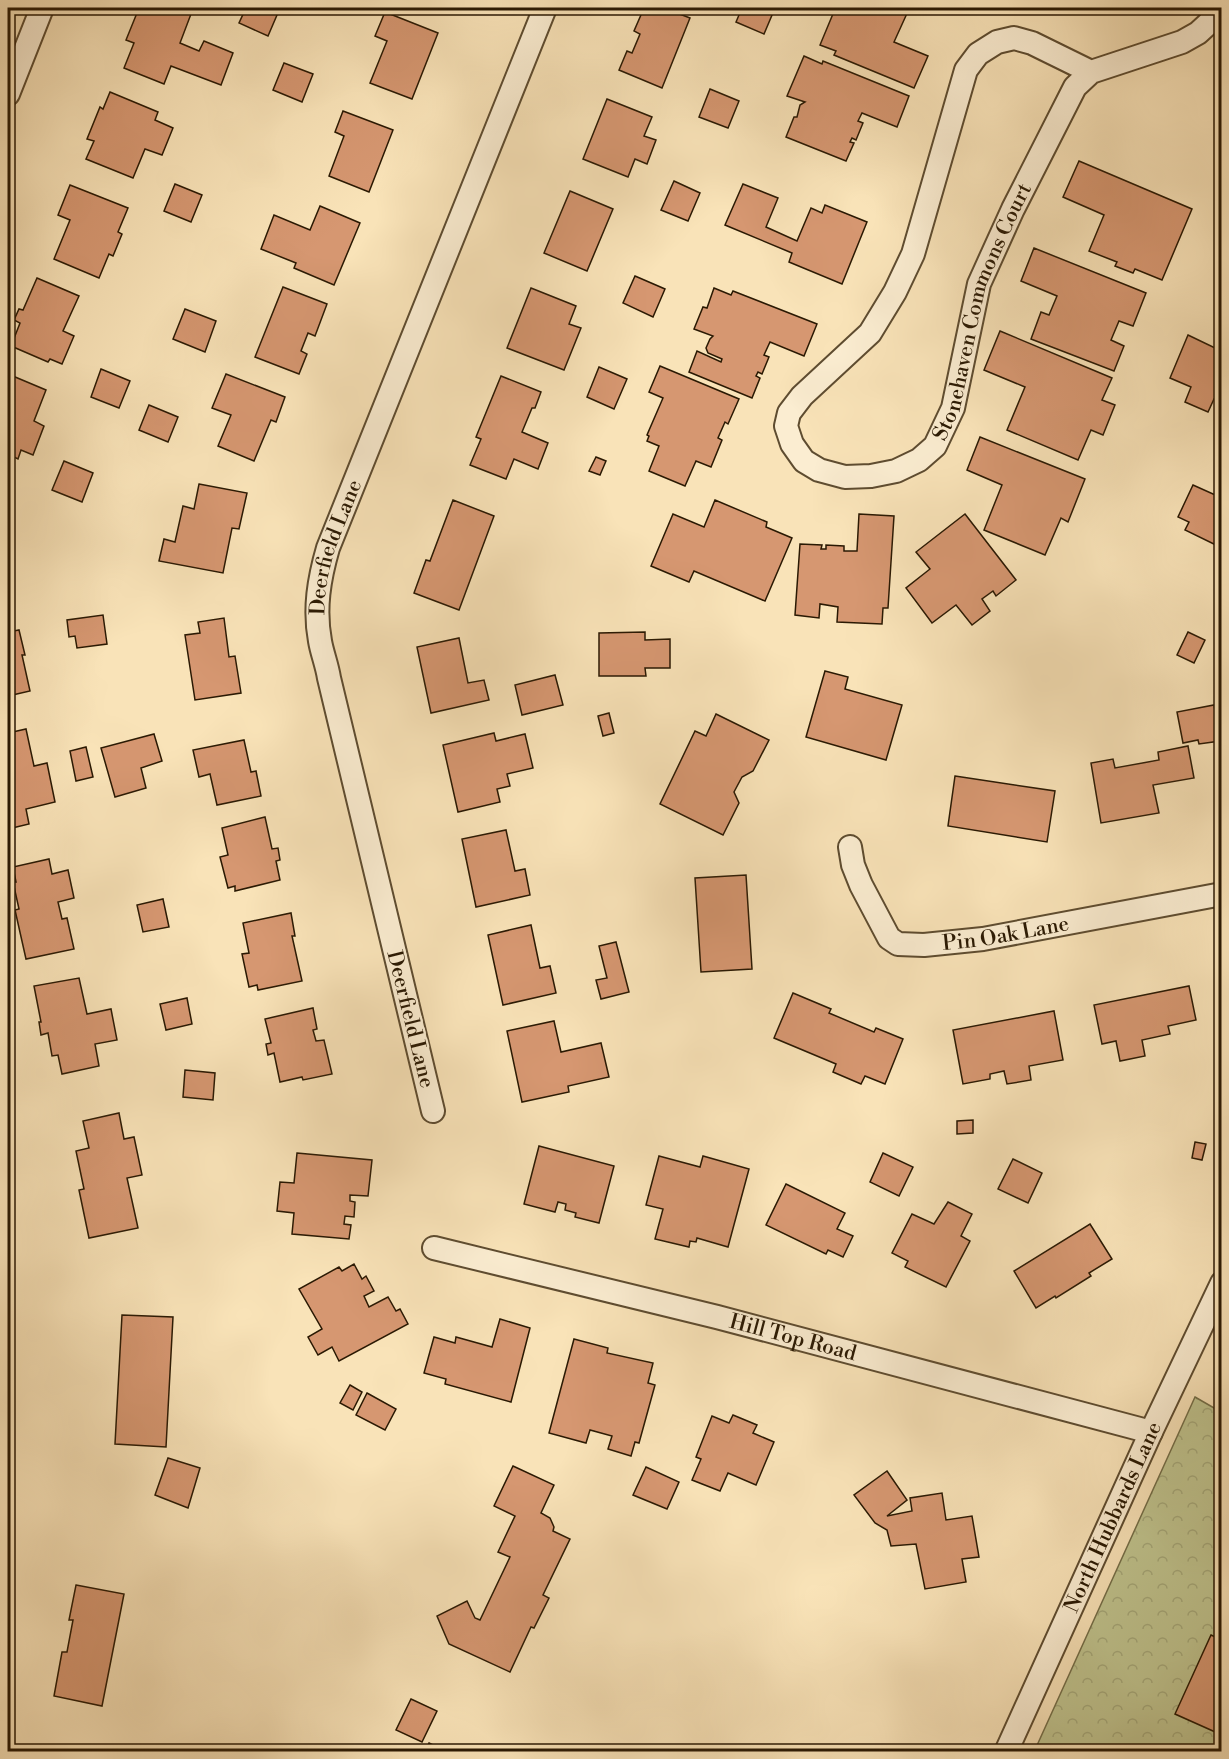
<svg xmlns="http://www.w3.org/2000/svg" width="1229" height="1759" font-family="'Libre Bodoni',serif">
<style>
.forest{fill:url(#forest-crowns);stroke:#746e48;stroke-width:1.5}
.building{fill:#d69771;stroke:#2a1903;stroke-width:1.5}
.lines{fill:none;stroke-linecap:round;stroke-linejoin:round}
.street-casing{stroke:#5e4c30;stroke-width:26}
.street{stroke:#fbedd1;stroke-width:22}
.labels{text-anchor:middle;stroke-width:4.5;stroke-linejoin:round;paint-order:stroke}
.street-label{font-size:21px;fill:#2a1903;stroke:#fbedd1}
</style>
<defs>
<pattern id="forest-crowns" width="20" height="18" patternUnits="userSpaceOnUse" patternTransform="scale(1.5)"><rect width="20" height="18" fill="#bfc38e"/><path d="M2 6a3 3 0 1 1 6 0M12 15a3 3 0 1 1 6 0" fill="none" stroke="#a4a779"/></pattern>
</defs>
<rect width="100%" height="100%" fill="#f9e3b8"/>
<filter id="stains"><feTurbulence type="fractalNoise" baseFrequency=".00333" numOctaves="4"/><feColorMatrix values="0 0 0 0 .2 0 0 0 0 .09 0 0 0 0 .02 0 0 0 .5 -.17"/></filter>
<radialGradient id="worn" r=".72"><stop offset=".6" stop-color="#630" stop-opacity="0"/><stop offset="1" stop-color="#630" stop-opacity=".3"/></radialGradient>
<path class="forest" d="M 1195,1397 L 1221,1412 L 1221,1751 L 1034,1752 Z"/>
<g class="building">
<path d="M 139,8 L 173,8 L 191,14 L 180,43 L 199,51 L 204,41 L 233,53 L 221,85 L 171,66 L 164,84 L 124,68 L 134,43 L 126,40 Z"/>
<path d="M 246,8 L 280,8 L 268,36 L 239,23 Z"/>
<path d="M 644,8 L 664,8 L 690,18 L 662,88 L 619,70 L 627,51 L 632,53 L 640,34 L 634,31 Z"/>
<path d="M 742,8 L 775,8 L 764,34 L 736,22 Z"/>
<path d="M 831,8 L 913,8 L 911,11 L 909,9 L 894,42 L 928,56 L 914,88 L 834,55 L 836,51 L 820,45 L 835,9 Z"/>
<path d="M 385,12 L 438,33 L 412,99 L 370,83 L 387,41 L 375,36 Z"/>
<path d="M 804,56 L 822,64 L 823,61 L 909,96 L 897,127 L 862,113 L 858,121 L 863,123 L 856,140 L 852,138 L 850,142 L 854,143 L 846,161 L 786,137 L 794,117 L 797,117 L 800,105 L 805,102 L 787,96 Z"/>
<path d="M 284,63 L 313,74 L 302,102 L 273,90 Z"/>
<path d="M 710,89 L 739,101 L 728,128 L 699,117 Z"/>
<path d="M 110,92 L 158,112 L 155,120 L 173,128 L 162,155 L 145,149 L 133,178 L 86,159 L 94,141 L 87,139 L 100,107 L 103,109 Z"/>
<path d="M 607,99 L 652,117 L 644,136 L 656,140 L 647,164 L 635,159 L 628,177 L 583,159 Z"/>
<path d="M 343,111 L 393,130 L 369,192 L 329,176 L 344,136 L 335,132 Z"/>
<path d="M 1079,161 L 1192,209 L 1162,280 L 1135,269 L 1133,273 L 1115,266 L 1117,262 L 1089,251 L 1104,215 L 1063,197 Z"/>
<path d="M 674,181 L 700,193 L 688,221 L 661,210 Z"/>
<path d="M 175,184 L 202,195 L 191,222 L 164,211 Z"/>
<path d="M 743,184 L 778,198 L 766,227 L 797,241 L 811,208 L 822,213 L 825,205 L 867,222 L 842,284 L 789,262 L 792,253 L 725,225 Z"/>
<path d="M 70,185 L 128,208 L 118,232 L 122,234 L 113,256 L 109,254 L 99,278 L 54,259 L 70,220 L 58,215 Z"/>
<path d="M 570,191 L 613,209 L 587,271 L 544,253 Z"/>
<path d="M 320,206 L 360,223 L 334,285 L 294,268 L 296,263 L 261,249 L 274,215 L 310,230 Z"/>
<path d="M 1034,248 L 1146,293 L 1133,326 L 1119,321 L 1111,340 L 1124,346 L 1114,371 L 1031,339 L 1041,312 L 1049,315 L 1057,296 L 1021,281 Z"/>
<path d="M 635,276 L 665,289 L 653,317 L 623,303 Z"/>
<path d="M 37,278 L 79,296 L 63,331 L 74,336 L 62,364 L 50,359 L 48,362 L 11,346 L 20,323 L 14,320 L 19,309 L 23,310 Z"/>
<path d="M 283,287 L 327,304 L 315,336 L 308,333 L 301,351 L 307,354 L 299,374 L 255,357 Z"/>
<path d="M 531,288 L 576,306 L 569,324 L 581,328 L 564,370 L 507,348 Z"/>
<path d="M 714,288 L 731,295 L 733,291 L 817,324 L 804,356 L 770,342 L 764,355 L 769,357 L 762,374 L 758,372 L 756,376 L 760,378 L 752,398 L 689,372 L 697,351 L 721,362 L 722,359 L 708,353 L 706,348 L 710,339 L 713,336 L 694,329 L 703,307 L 707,308 Z"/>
<path d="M 185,309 L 216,321 L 205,352 L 173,339 Z"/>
<path d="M 1000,331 L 1112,378 L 1102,400 L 1115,405 L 1103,435 L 1091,430 L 1078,460 L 1007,430 L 1025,387 L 984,370 Z"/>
<path d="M 1188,335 L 1215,348 L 1218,343 L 1222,345 L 1222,402 L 1214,399 L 1208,412 L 1185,402 L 1191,387 L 1170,378 Z"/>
<path d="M 660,366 L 739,399 L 728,424 L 725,422 L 718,438 L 722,440 L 711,467 L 696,461 L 685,486 L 649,471 L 659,446 L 647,441 L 649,436 L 647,435 L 663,398 L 649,392 Z"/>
<path d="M 599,367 L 627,379 L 614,409 L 587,397 Z"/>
<path d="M 101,369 L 130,381 L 119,408 L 91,397 Z"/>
<path d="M 8,374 L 46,390 L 34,421 L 44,426 L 33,455 L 21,450 L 18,459 L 8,454 Z"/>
<path d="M 226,374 L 285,397 L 276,422 L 271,420 L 254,461 L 218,446 L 231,415 L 212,408 Z"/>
<path d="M 501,376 L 541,392 L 535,408 L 532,408 L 522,432 L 548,443 L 538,469 L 514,459 L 506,479 L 470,465 L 481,439 L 476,437 Z"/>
<path d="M 149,405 L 178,417 L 168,442 L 139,430 Z"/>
<path d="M 980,437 L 1085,479 L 1068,522 L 1061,518 L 1045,555 L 984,530 L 1002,485 L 967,470 Z"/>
<path d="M 596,457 L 606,461 L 600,475 L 589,471 Z"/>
<path d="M 64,461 L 93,473 L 82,502 L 52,490 Z"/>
<path d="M 199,484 L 247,493 L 239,529 L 232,528 L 223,573 L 159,561 L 164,539 L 175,542 L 183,506 L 194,509 Z"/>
<path d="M 1193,485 L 1222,498 L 1220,547 L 1185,530 L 1189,522 L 1178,517 Z"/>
<path d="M 453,500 L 494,516 L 459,610 L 414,593 L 426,560 L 430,561 Z"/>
<path d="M 715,500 L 767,522 L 766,527 L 792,538 L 765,601 L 694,571 L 689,582 L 651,566 L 673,514 L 704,527 Z"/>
<path d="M 859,514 L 894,516 L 888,608 L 883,608 L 882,624 L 837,622 L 838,607 L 820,604 L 819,618 L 795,615 L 800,544 L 822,545 L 821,549 L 826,549 L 826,545 L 844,546 L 844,551 L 857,551 Z"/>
<path d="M 965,514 L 1016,580 L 996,596 L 993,591 L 982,599 L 990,611 L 972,625 L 956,605 L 932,623 L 906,588 L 930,569 L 916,552 Z"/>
<path d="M 8,609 L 14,631 L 19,630 L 25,655 L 22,655 L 30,691 L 8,696 Z"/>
<path d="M 103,615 L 107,644 L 77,648 L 75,636 L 69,637 L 67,620 Z"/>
<path d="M 224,618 L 229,657 L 235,656 L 241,693 L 195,700 L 185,635 L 200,633 L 198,622 Z"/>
<path d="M 645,632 L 645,640 L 670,639 L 670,668 L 645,668 L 646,676 L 599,676 L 599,633 Z"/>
<path d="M 1188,632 L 1205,640 L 1194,663 L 1177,655 Z"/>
<path d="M 459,638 L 468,683 L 484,680 L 489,700 L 431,713 L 417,647 Z"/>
<path d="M 825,671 L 848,677 L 845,689 L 902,705 L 886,760 L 806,737 Z"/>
<path d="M 555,675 L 563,705 L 522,715 L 515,685 Z"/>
<path d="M 1214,705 L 1220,741 L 1199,744 L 1198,740 L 1183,743 L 1177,712 Z"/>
<path d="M 609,713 L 614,733 L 603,736 L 598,716 Z"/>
<path d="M 716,714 L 769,740 L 753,771 L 742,777 L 734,792 L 739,803 L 723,835 L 660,804 L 695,731 L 706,736 Z"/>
<path d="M 26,729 L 34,766 L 47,763 L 55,802 L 26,809 L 29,824 L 8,829 L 8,733 Z"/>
<path d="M 494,733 L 496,741 L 525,734 L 533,768 L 507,774 L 510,786 L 497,789 L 500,802 L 458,812 L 443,745 Z"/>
<path d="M 154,734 L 162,761 L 141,768 L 146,788 L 115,797 L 101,748 Z"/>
<path d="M 244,740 L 251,772 L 256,771 L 261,796 L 217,805 L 210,774 L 199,777 L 193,750 Z"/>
<path d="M 1188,746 L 1194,778 L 1153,785 L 1159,813 L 1101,823 L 1091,763 L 1113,759 L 1115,768 L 1159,760 L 1158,752 Z"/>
<path d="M 86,747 L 93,777 L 76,781 L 70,751 Z"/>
<path d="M 955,776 L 1055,791 L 1047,842 L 948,826 Z"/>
<path d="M 265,817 L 272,849 L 278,848 L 280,860 L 276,861 L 280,880 L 235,891 L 235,886 L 228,888 L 220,857 L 228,855 L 222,828 Z"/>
<path d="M 506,830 L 515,871 L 525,869 L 530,895 L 476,907 L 462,839 Z"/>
<path d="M 49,859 L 52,874 L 68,870 L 74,898 L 58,902 L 62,919 L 67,918 L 74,949 L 26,959 L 15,910 L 19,909 L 13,882 L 16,882 L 13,867 Z"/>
<path d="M 746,875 L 752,969 L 701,972 L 695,878 Z"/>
<path d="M 163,899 L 169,927 L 143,932 L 137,905 Z"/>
<path d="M 291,913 L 295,936 L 292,936 L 302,981 L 258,990 L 257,985 L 249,987 L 242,954 L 249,953 L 243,923 Z"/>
<path d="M 531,925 L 540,968 L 550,966 L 556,993 L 503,1005 L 488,935 Z"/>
<path d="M 616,942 L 629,992 L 601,999 L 596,980 L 607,978 L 599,946 Z"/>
<path d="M 79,978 L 87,1014 L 111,1009 L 117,1040 L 95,1044 L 99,1066 L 62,1074 L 58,1055 L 52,1056 L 48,1033 L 41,1035 L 39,1022 L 41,1022 L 34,986 Z"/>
<path d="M 1189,986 L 1196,1020 L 1168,1026 L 1170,1034 L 1142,1040 L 1145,1056 L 1120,1061 L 1116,1041 L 1102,1044 L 1094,1005 Z"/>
<path d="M 793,993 L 831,1009 L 829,1013 L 874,1032 L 876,1028 L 903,1039 L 885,1084 L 865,1076 L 861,1084 L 833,1072 L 836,1064 L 774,1038 Z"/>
<path d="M 187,998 L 192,1024 L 166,1030 L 160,1004 Z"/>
<path d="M 313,1008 L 317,1029 L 313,1030 L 316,1041 L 324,1040 L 332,1074 L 303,1080 L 302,1077 L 280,1082 L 274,1053 L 268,1055 L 266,1044 L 271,1043 L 265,1019 Z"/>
<path d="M 1054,1011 L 1063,1060 L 1029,1066 L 1031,1080 L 1007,1084 L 1004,1071 L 990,1074 L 990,1079 L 963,1084 L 953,1030 Z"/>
<path d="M 554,1021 L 561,1052 L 601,1043 L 609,1077 L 568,1086 L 569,1092 L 522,1102 L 507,1031 Z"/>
<path d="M 185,1070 L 215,1073 L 213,1100 L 183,1097 Z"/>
<path d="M 119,1113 L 124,1139 L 134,1137 L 142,1175 L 127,1178 L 138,1228 L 89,1238 L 79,1190 L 84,1189 L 76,1151 L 89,1148 L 83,1121 Z"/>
<path d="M 973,1120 L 973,1133 L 957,1134 L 957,1121 Z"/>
<path d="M 1195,1142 L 1206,1144 L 1202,1160 L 1192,1158 Z"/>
<path d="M 539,1146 L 614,1166 L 599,1223 L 575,1217 L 576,1213 L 565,1210 L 566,1204 L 558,1202 L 555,1212 L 524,1204 Z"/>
<path d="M 297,1153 L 372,1160 L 368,1196 L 350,1195 L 350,1201 L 355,1202 L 354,1217 L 345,1216 L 344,1224 L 351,1225 L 349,1239 L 292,1234 L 294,1213 L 277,1211 L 280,1182 L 294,1183 Z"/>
<path d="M 883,1153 L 913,1167 L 899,1196 L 870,1182 Z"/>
<path d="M 659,1156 L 700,1167 L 703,1156 L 749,1169 L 728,1247 L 697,1238 L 696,1242 L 690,1241 L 689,1247 L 655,1239 L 663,1209 L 646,1205 Z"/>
<path d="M 1013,1159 L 1042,1173 L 1028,1203 L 998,1189 Z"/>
<path d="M 786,1184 L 845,1213 L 837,1229 L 853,1236 L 843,1257 L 828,1250 L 826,1254 L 766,1225 Z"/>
<path d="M 948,1202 L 972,1214 L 961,1236 L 970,1241 L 946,1287 L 905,1267 L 908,1261 L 892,1253 L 912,1214 L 934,1224 Z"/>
<path d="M 1090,1224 L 1112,1259 L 1089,1273 L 1091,1276 L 1056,1298 L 1055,1296 L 1036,1308 L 1014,1271 Z"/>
<path d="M 354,1264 L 362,1279 L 366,1276 L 374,1291 L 364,1296 L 369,1307 L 388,1297 L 396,1311 L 400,1309 L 408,1324 L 339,1361 L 332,1347 L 318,1355 L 308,1337 L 322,1329 L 299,1289 L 339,1267 L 342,1271 Z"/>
<path d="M 122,1315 L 173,1317 L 166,1447 L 115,1444 Z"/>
<path d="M 500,1319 L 530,1328 L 511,1402 L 445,1384 L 446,1379 L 424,1373 L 434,1337 L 455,1343 L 456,1337 L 492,1347 Z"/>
<path d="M 574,1339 L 608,1348 L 607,1353 L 653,1363 L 648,1383 L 655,1385 L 639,1443 L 635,1442 L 631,1456 L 608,1449 L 612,1436 L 590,1430 L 586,1443 L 549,1433 Z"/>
<path d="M 350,1385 L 362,1392 L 353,1410 L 340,1403 Z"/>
<path d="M 367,1393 L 396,1409 L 385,1430 L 356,1415 Z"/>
<path d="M 733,1415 L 757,1425 L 753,1433 L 774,1442 L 756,1485 L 728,1473 L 720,1491 L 692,1480 L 701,1459 L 696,1457 L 712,1416 L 729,1423 Z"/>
<path d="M 168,1458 L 200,1468 L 188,1508 L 155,1495 Z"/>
<path d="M 513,1466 L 554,1485 L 541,1513 L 550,1518 L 554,1527 L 553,1531 L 570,1539 L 543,1595 L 549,1598 L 534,1628 L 531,1627 L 510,1672 L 449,1644 L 437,1616 L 467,1601 L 475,1618 L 480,1620 L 510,1557 L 498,1552 L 515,1516 L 494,1506 Z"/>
<path d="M 646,1467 L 679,1482 L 667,1509 L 633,1495 Z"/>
<path d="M 887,1471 L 907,1500 L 887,1516 L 912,1511 L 910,1498 L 942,1493 L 946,1520 L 972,1516 L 979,1557 L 962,1559 L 966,1582 L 925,1589 L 916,1544 L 891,1546 L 887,1530 L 875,1523 L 854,1495 Z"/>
<path d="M 76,1585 L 124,1594 L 102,1706 L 54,1696 L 62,1652 L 67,1652 L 73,1620 L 69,1620 Z"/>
<path d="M 1211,1635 L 1222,1640 L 1222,1735 L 1175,1714 Z"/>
<path d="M 411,1699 L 437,1711 L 422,1742 L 396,1730 Z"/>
<path d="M 429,1743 L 447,1752 L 425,1752 Z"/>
</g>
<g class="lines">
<g class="street-casing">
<g id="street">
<path id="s1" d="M 1091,72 L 1032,43 L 1014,38 L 997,42 L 978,54 L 966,70 L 913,254 L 895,292 L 870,333 L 802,396 L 789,413 L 786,426 L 792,444 L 804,461 L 819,470 L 845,477 L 871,476 L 896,471 L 919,460 L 935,446 L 953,408 L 979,284 L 1013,209 L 1075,87 L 1091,72 L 1182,42 L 1198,33 L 1210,22 L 1216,8"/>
<path d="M 8,94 L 42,8"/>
<path id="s2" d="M 850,847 L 853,865 L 861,885 L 889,938 L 898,944 L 924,945 L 983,939 L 1222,894"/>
<path id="s3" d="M 433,1111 L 329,678 C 327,665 322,653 320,641 C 314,609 319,579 328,548 L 545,8"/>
<path id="s4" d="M 434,1248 L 717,1317 L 1151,1432"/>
<path id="s5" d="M 1006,1752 L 1151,1432 L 1222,1283"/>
</g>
</g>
<use href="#street" class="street"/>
</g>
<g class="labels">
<g class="street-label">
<text dy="7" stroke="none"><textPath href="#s1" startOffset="879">Stonehaven Commons Court</textPath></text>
<text dy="7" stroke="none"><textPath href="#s3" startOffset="580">Deerfield Lane</textPath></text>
<text dy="7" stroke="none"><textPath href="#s2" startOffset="219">Pin Oak Lane</textPath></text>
<text transform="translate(411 1019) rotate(76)" y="7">Deerfield Lane</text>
<text dy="7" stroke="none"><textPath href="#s4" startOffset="370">Hill Top Road</textPath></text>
<text dy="7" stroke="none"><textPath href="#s5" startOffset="258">North Hubbards Lane</textPath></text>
</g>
</g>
<rect width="1229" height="1759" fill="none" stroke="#f9e3b8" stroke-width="30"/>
<rect x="9" y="9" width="1211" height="1741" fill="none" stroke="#2a1903" stroke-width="3"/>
<rect x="15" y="15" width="1199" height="1729" fill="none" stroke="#2a1903" stroke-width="1.5"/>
<rect width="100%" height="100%" filter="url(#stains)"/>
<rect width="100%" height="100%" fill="url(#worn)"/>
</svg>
